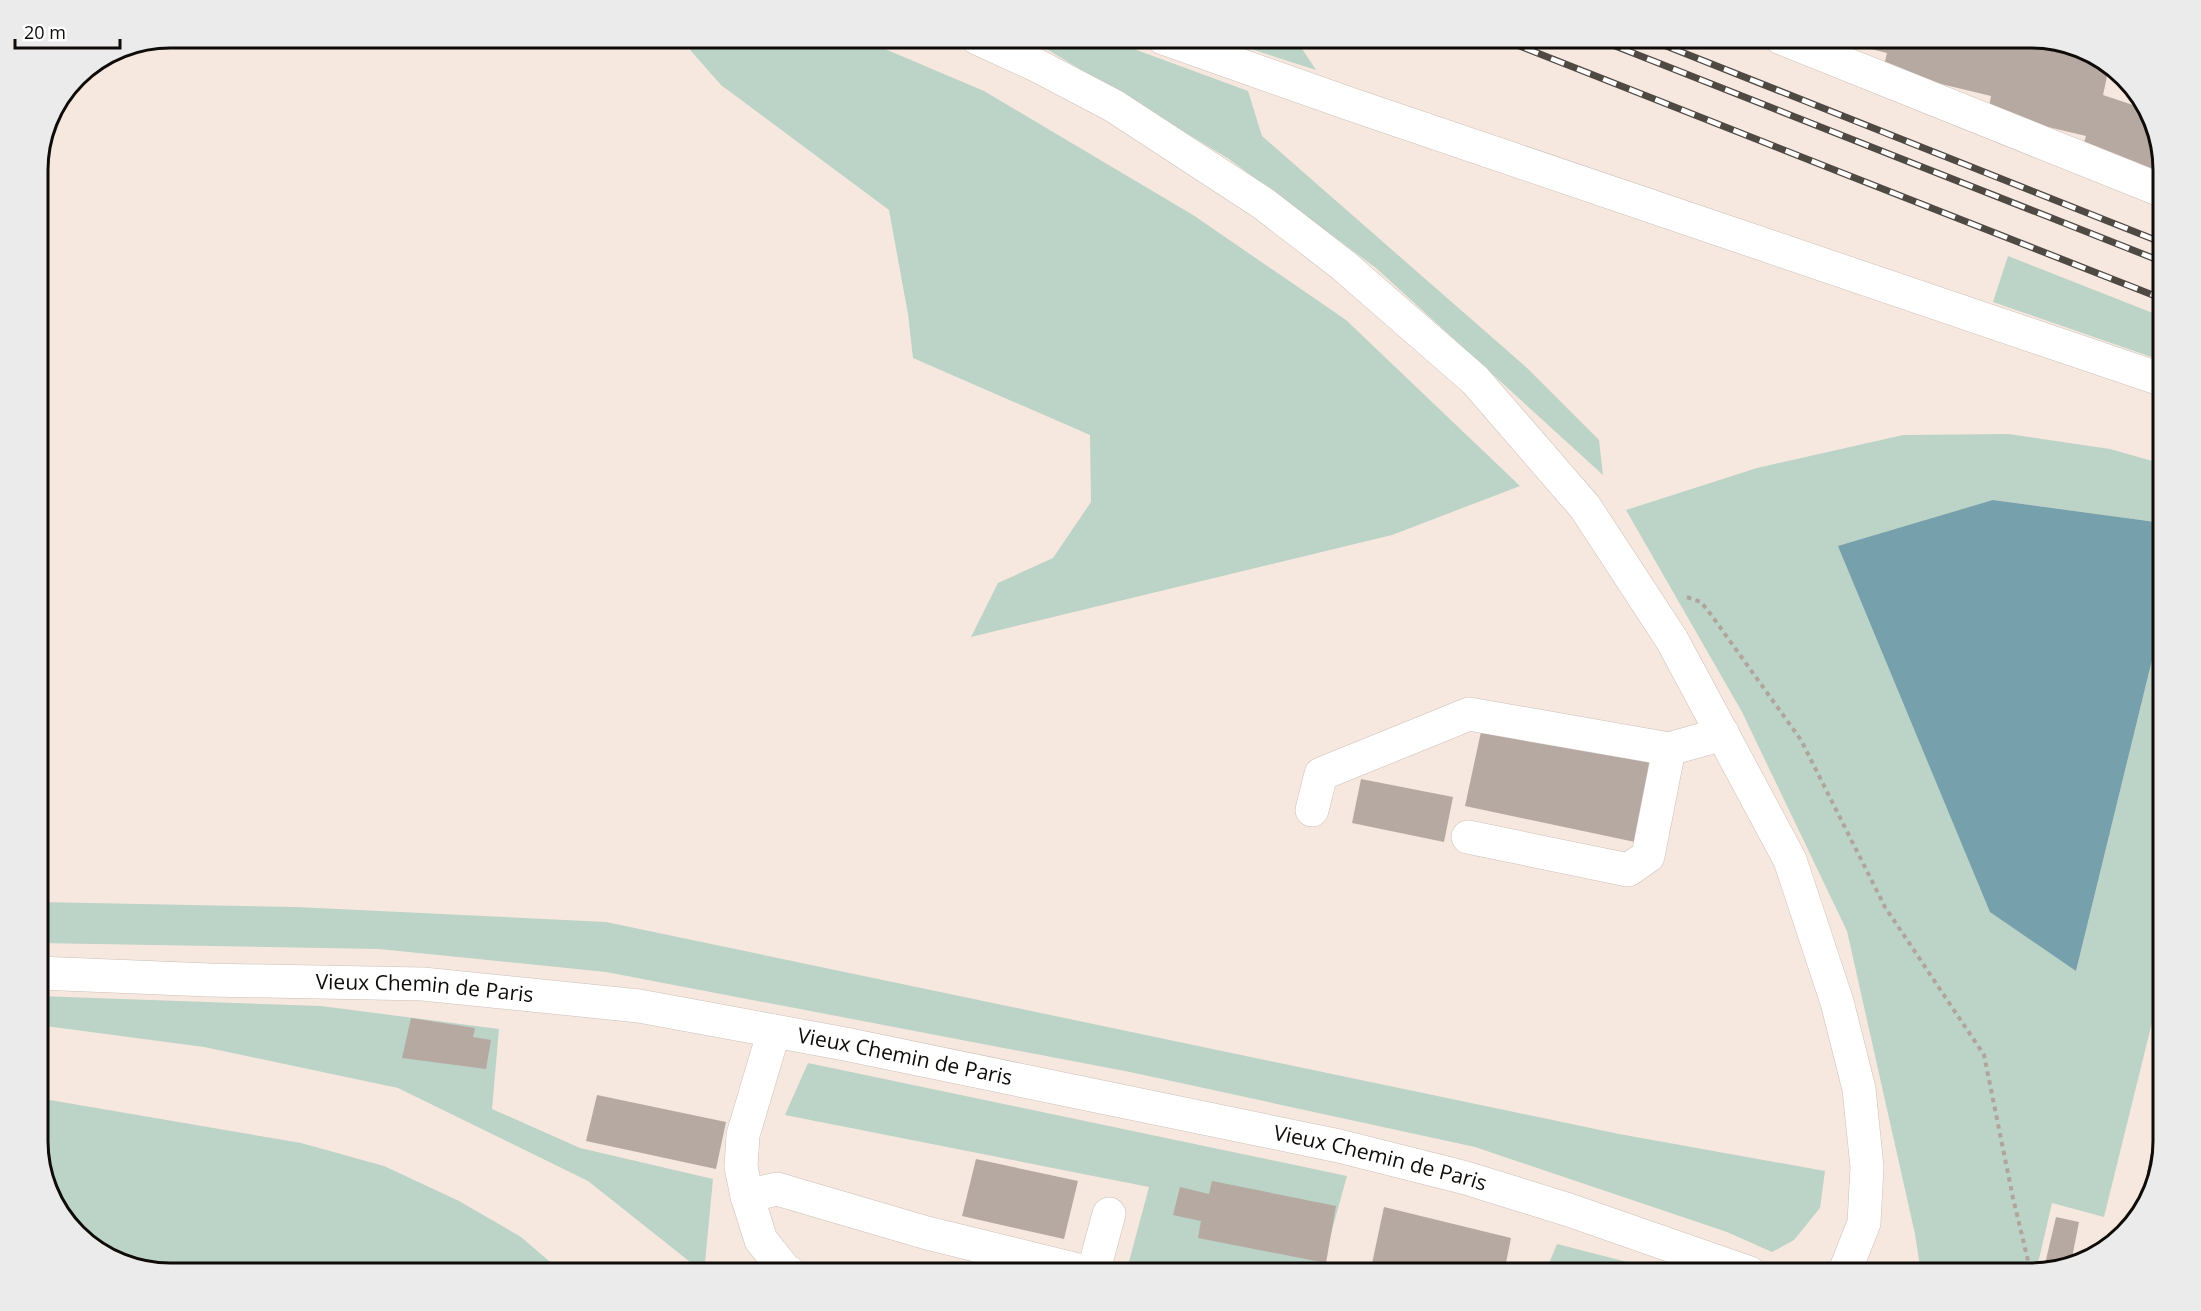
<svg xmlns="http://www.w3.org/2000/svg" width="2201" height="1311" font-family="'Open Sans',sans-serif">
<style>
.green{fill:#bcd3c7}
.water{fill:#75a0ac}
.building{fill:#b6a9a1}
.lines{fill:none;stroke-linecap:round;stroke-linejoin:round}
.minor-casing{stroke:#cdbfb7;stroke-width:34}
.path{stroke:#b0a59d;stroke-width:4;stroke-dasharray:4.5 4.5;stroke-linecap:butt}
.minor{stroke:#fff;stroke-width:33}
.rail-casing{stroke:#4f4944;stroke-width:7}
.rail{stroke:#fff;stroke-width:4.5;stroke-dasharray:14;stroke-linecap:butt}
.labels{text-anchor:middle;stroke-width:4.5;stroke-linejoin:round;paint-order:stroke}
.street-label{font-size:21px;fill:#0f0b08;stroke:#fff}
.rim{fill:none;stroke:#0f0b08;stroke-width:3}
</style>
<rect width="100%" height="100%" fill="#f6e8df"/>
<g class="green">
<path d="M 652,38 L 859,38 L 984,91 L 1193,215 L 1346,320 L 1520,486 L 1392,535 L 971,637 L 998,583 L 1053,558 L 1091,502 L 1090,435 L 913,358 L 908,314 L 889,210 L 721,85 L 684,43 Z"/>
<path d="M 1063,38 L 1104,38 L 1248,91 L 1262,136 L 1527,368 L 1599,440 L 1603,475 L 1376,268 L 1229,159 L 1045,48 Z"/>
<path d="M 1217,38 L 1295,38 L 1316,70 Z"/>
<path d="M 2008,256 L 2163,317 L 2163,361 L 1993,302 Z"/>
<path d="M 2009,434 L 2110,449 L 2163,464 L 2163,523 L 1993,500 L 2076,971 L 2163,615 L 2163,978 L 2104,1217 L 2052,1203 L 2036,1272 L 1921,1273 L 1915,1234 L 1847,931 L 1742,712 L 1626,510 L 1757,468 L 1903,435 Z"/>
<path d="M 38,902 L 296,907 L 606,922 L 1619,1134 L 1825,1171 L 1820,1208 L 1794,1240 L 1772,1252 L 1727,1232 L 1475,1147 L 1130,1072 L 606,972 L 379,949 L 38,943 Z"/>
<path d="M 38,996 L 321,1006 L 499,1029 L 492,1109 L 580,1148 L 713,1179 L 704,1273 L 588,1181 L 398,1088 L 204,1047 L 38,1025 Z"/>
<path d="M 808,1063 L 1347,1176 L 1320,1273 L 1126,1273 L 1149,1187 L 785,1115 Z"/>
<path d="M 38,1098 L 301,1143 L 384,1166 L 459,1201 L 521,1237 L 563,1273 L 170,1273 L 103,1256 L 55,1208 L 38,1150 Z"/>
<path d="M 1557,1244 L 1670,1273 L 1545,1273 Z"/>
</g>
<path class="water" d="M 1993,500 L 2163,523 L 2163,615 L 2076,971 L 1990,912 L 1838,546 Z"/>
<g class="building">
<path d="M 1828,38 L 2032,38 L 2098,55 L 2109,67 L 2103,95 L 2148,110 L 2163,161 L 2163,181 L 2081,152 L 2086,136 L 1988,113 L 1991,96 L 1883,70 L 1887,53 Z"/>
<path d="M 1482,727 L 1651,763 L 1635,842 L 1465,806 Z"/>
<path d="M 1361,779 L 1453,797 L 1444,842 L 1352,823 Z"/>
<path d="M 411,1018 L 475,1028 L 473,1037 L 491,1040 L 486,1069 L 402,1058 Z"/>
<path d="M 597,1095 L 726,1122 L 716,1169 L 586,1141 Z"/>
<path d="M 976,1159 L 1078,1181 L 1064,1239 L 962,1216 Z"/>
<path d="M 1212,1181 L 1336,1206 L 1326,1263 L 1198,1238 L 1201,1221 L 1173,1215 L 1180,1187 L 1209,1194 Z"/>
<path d="M 1384,1207 L 1511,1238 L 1504,1273 L 1370,1273 Z"/>
<path d="M 2056,1217 L 2079,1222 L 2071,1263 L 2058,1266 L 2045,1264 Z"/>
</g>
<g class="lines">
<g class="minor-casing">
<g id="minor">
<path d="M 977,38 L 1036,65 L 1114,106 L 1264,204 L 1343,265 L 1475,380 L 1585,507 L 1672,640 L 1790,860 L 1837,1002 L 1859,1089 L 1867,1167 L 1864,1223 L 1845,1271"/>
<path d="M 1163,38 L 1353,105 L 2163,380"/>
<path d="M 1781,38 L 2163,191"/>
<path d="M 1312,810 L 1321,774 L 1469,714 L 1669,749 L 1723,734"/>
<path d="M 1468,837 L 1628,870 L 1648,856 L 1669,749"/>
<path id="s1" d="M 38,973 L 209,980 L 423,984 L 639,1006 L 845,1044 L 1339,1146 L 1466,1178 L 1569,1210 L 1750,1273"/>
<path d="M 774,1031 L 743,1135 L 741,1167 L 747,1196 L 761,1240 L 785,1270 L 790,1273"/>
<path d="M 747,1196 L 777,1189 L 927,1233 L 1090,1273"/>
<path d="M 1093,1273 L 1109,1214"/>
</g>
</g>
<path class="path" d="M 1687,597 L 1701,602 L 1712,616 L 1801,740 L 1885,907 L 1984,1055 L 2013,1198 L 2031,1273"/>
<use href="#minor" class="minor"/>
<g class="rail-casing">
<g id="rail">
<path d="M 1499,38 L 2163,299"/>
<path d="M 1595,38 L 2163,262"/>
<path d="M 1646,38 L 2163,243"/>
<path d="M 2143,1211 L 2163,1111"/>
</g>
</g>
<use href="#rail" class="rail"/>
</g>
<g class="labels">
<g class="street-label">
<text dy="7" stroke="none"><textPath href="#s1" startOffset="387">Vieux Chemin de Paris</textPath></text>
<text dy="7" stroke="none"><textPath href="#s1" startOffset="873">Vieux Chemin de Paris</textPath></text>
<text dy="7" stroke="none"><textPath href="#s1" startOffset="1359">Vieux Chemin de Paris</textPath></text>
</g>
</g>
<path d="M0 0H2201V1311H0ZM170 48H2031A122 122 0 0 1 2153 170V1141A122 122 0 0 1 2031 1263H170A122 122 0 0 1 48 1141V170A122 122 0 0 1 170 48Z" fill="#ecebeb" fill-rule="evenodd"/>
<path class="rim" d="M170 48H2031A122 122 0 0 1 2153 170V1141A122 122 0 0 1 2031 1263H170A122 122 0 0 1 48 1141V170A122 122 0 0 1 170 48Z"/>
<path d="M15 39v9h105v-9" fill="none" stroke="#0f0b08" stroke-width="3"/>
<text x="24" y="39" font-size="18" fill="#0f0b08" stroke="#ffffff" stroke-width="4.5" paint-order="stroke">20 m</text>
</svg>
